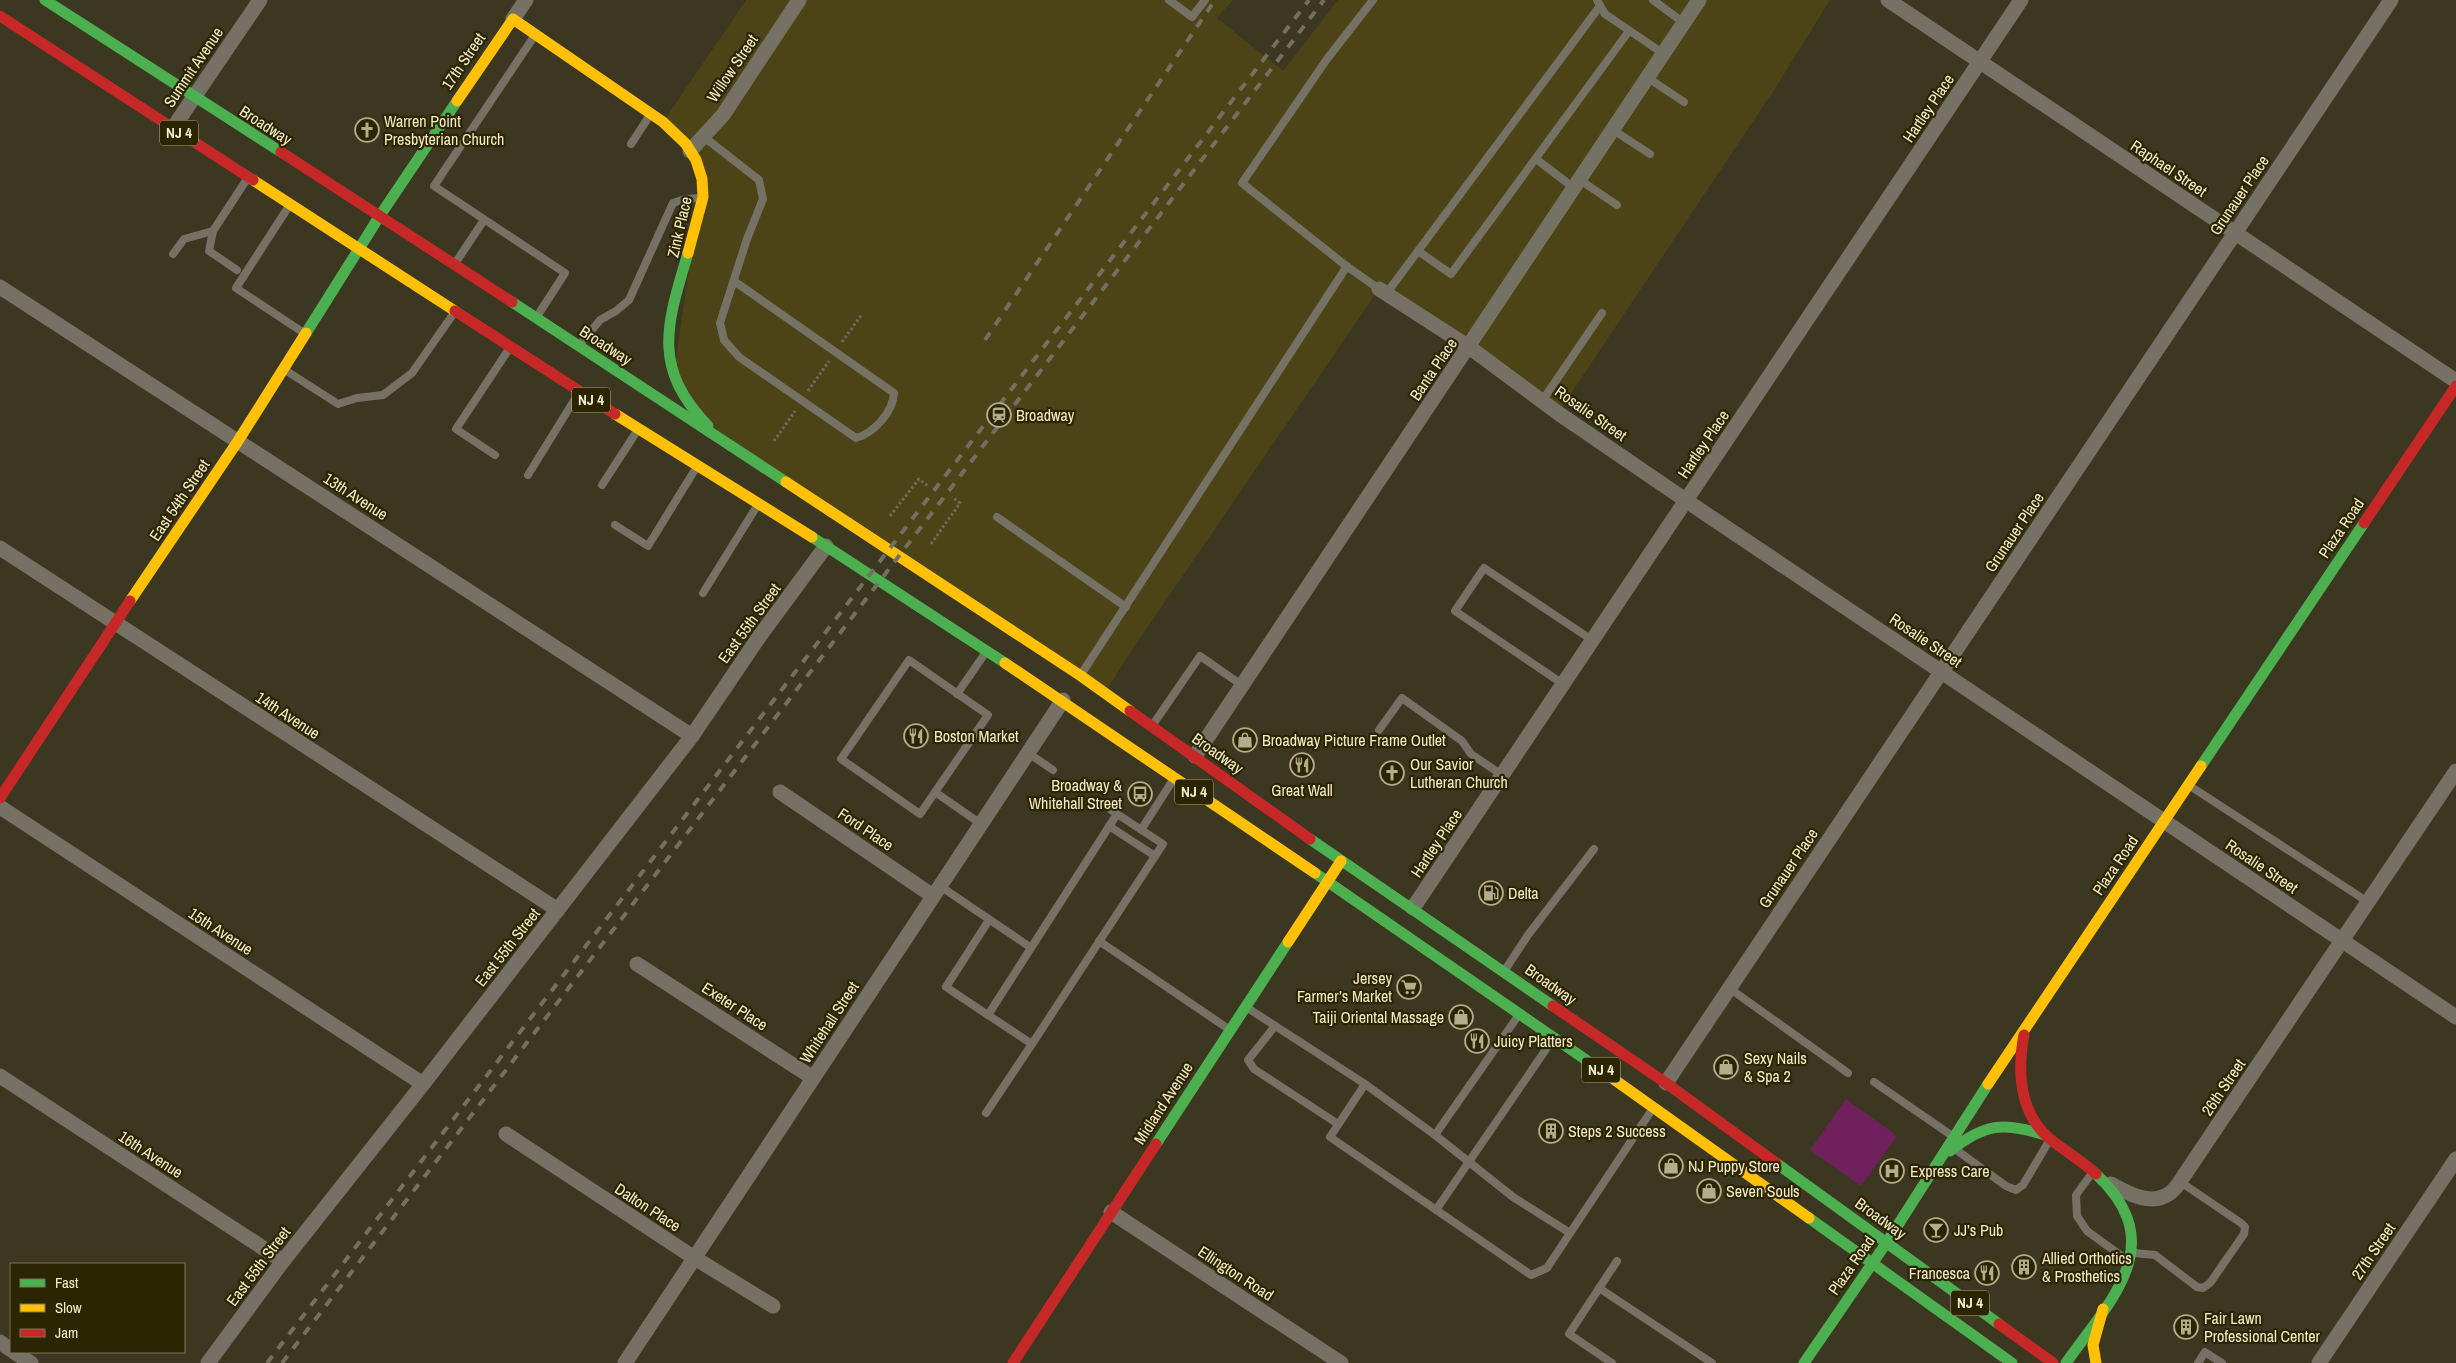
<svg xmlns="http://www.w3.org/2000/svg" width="2456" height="1363" font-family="'Archivo Narrow',sans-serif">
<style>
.built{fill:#4c4317}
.green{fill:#70215d}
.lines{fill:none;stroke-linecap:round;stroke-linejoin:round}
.path{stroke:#6e6c5e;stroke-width:3;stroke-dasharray:2.5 2.5;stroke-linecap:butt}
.lane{stroke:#757265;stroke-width:8}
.street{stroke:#757265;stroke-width:15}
.fast{stroke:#4caf50;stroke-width:11}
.slow{stroke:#ffc107;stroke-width:11}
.jam{stroke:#c62828;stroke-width:11}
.rail{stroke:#737061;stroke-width:4;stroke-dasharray:9 9;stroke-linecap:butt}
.labels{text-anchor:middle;stroke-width:4.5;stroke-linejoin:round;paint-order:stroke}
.shield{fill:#2c2504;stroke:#b8b08c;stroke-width:1}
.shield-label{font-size:15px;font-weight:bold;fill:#f4ecc6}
.street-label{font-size:16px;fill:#f4ecc6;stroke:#2c2504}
.poi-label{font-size:16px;fill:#f4ecc6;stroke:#2c2504;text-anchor:start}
</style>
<rect width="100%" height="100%" fill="#3c3720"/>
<path class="built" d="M 746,0 L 1233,0 L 1217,18 L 1283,71 L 1338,0 L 1830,0 L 1776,87 L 1558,413 L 1379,289 L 1128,656 L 1105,693 L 734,449 L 673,380 L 702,179 L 663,122 Z"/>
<path class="green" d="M 1846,1099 L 1897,1136 L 1861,1186 L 1810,1150 Z"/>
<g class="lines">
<g class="path">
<path d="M 842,342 L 862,314"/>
<path d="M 808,391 L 829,361"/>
<path d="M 774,441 L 795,411"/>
<path d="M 890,516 L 919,479 L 928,486"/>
<path d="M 931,544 L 960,503 L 952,497"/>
</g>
<g class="lane">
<path d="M 1169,0 L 1192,17 L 1205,0"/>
<path d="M 1373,0 L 1327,59 L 1242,183 L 1345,265 L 1379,289"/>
<path d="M 1597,0 L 1605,14 L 1664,54"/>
<path d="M 1653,0 L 1684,23"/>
<path d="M 535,35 L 434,186 L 565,273 L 538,315"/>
<path d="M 1648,78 L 1684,102"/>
<path d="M 1613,130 L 1650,154"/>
<path d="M 704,137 L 759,180 L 763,199 L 747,239 L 720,323 L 724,340 L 739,357 L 856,438 C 874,433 893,412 894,393 L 734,281"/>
<path d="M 631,144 L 650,115"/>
<path d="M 1536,159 L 1574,188"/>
<path d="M 1580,180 L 1617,205"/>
<path d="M 289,206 L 236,288 L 304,333"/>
<path d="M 213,231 L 209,251 L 237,270"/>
<path d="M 1418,251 L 1451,274 L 1629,31"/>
<path d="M 173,254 L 184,239 L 213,231 L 247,179"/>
<path d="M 456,262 L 484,220"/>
<path d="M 1386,294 L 1600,6"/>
<path d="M 581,343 L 600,320 L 616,311 L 629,300 L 673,203 L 685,199 L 701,198"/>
<path d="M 285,370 L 338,404 L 357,398 L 383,395 L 412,373 L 454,313"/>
<path d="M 1542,401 L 1602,313"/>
<path d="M 495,455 L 456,429 L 509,349"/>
<path d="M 528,475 L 578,394"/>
<path d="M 602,485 L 637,431"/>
<path d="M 997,517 L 1126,607"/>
<path d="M 615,525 L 648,546 L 696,468"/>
<path d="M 703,593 L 757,506"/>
<path d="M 909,660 L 988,715 L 920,814 L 841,759 Z"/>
<path d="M 1082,673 L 1347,266"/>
<path d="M 1563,684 L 1455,611 L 1484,568 L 1592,640"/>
<path d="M 957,694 L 986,652"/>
<path d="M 1154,723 L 1200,656 L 1243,686"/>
<path d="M 1379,730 L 1402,698 L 1462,741 L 1471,754 L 1502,775"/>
<path d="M 1028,753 L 1053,770"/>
<path d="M 2190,786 L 2368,902"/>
<path d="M 935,792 L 981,824"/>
<path d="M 1111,810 L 1163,844 L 1032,1044 L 988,1015 L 1117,814"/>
<path d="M 1109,826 L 1155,856"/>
<path d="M 1141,830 L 1173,780"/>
<path d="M 940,886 L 1030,947"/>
<path d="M 1099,941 L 1230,1030"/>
<path d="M 1505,970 L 1528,935 L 1594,849"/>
<path d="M 1729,988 L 1848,1073"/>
<path d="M 1246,1007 L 1365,1084 L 1435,1135 L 1513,1197 L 1570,1233"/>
<path d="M 988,1015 L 946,987 L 989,920"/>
<path d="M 1275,1026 L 1248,1060 L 1254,1069 L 1338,1124"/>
<path d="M 1874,1082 L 1951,1135"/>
<path d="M 1365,1084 L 1330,1137 L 1531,1275 L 1547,1268 L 1653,1108"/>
<path d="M 986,1113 L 1032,1044"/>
<path d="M 1435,1135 L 1518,1016"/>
<path d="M 1955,1149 L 2006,1186 L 2016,1190 L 2023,1185 L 2049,1141"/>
<path d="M 2092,1173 L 2076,1195 L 2077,1216 L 2087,1231 L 2127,1260"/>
<path d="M 1436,1210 L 1553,1039"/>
<path d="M 2134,1253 L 2155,1255 L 2197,1287 L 2203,1288 L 2210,1283 L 2244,1234 L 2245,1227 L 2241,1223 L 2179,1181"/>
<path d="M 1599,1288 L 1712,1363"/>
<path d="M 1612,1363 L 1569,1334 L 1617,1261"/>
<path d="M 2198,1363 L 2205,1352 L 2222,1363"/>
</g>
<g class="street">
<path d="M 1888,0 L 2456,381"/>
<path d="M 513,19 L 526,0"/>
<path d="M 173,128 L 260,0"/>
<path d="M 690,151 L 723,115 L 799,0"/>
<path d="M 0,287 L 692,736"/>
<path d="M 1379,289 L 1469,347 L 1558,413 L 1700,510 L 2456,1017"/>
<path d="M 0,548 L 558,910"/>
<path d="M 1195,756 L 1699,0"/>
<path d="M 780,792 L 933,896"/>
<path d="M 0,807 L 423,1084"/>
<path d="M 1413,908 L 2021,0"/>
<path d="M 637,964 L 813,1078"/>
<path d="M 0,1076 L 283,1261"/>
<path d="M 1666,1083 L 2391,0"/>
<path d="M 506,1134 L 693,1257 L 773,1306"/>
<path d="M 2111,1184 C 2128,1193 2151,1207 2170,1193 C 2176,1189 2181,1180 2185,1174 L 2456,771"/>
<path d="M 1111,1212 L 1341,1363"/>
<path d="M 0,1342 L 11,1350"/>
<path d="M 14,1352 L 31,1363"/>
<path d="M 208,1363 L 283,1261 L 423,1084 L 692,736 L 759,637 L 826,546"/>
<path d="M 625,1363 L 1063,700"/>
<path d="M 2319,1363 L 2456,1159"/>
</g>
<g class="fast">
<path d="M 45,0 L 281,152"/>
<path d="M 688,253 C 667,324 651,367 708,426"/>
<path d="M 512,302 L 786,482"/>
<path d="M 306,333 L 379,217 L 457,101"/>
<path d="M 812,537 L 1005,663"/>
<path d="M 2201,766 L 2364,523"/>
<path d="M 1310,839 L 1553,1006"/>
<path d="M 1315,873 L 1605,1073"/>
<path d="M 1156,1144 L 1288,942"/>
<path d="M 1950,1151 C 1985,1123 2003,1122 2045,1135"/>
<path d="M 1776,1163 L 1999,1324"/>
<path d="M 1809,1218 L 2012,1363"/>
<path d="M 1804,1363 L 1887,1242 L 1988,1084"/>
<path d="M 2066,1363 C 2111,1299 2171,1244 2096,1174"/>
</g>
<g class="slow">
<path d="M 457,101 L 513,19 L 663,122 L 686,144 L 696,160 L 702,179 L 703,197 L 688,253"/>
<path d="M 253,180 L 455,311"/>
<path d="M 615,414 L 812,537"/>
<path d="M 786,482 L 1081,676 L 1130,711"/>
<path d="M 130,601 L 238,441 L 306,333"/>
<path d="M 1005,663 L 1315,873"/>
<path d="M 1288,942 L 1341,861"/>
<path d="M 1605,1073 L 1809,1218"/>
<path d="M 1988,1084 L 2201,766"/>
<path d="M 2096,1363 L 2093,1345 L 2103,1309"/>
</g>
<g class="jam">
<path d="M 0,16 L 253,180"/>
<path d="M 281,152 L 512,302"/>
<path d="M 455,311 L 615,414"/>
<path d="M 2364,523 L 2456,386"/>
<path d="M 1130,711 L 1310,839"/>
<path d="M 0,798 L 130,601"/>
<path d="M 1553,1006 L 1666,1083 L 1776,1163"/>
<path d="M 2024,1035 C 2017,1071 2019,1113 2050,1139 C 2065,1151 2082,1161 2096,1174"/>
<path d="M 1999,1324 L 2053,1363"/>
<path d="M 1013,1363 L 1156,1144"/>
</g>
<g class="rail">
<path d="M 985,340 L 1215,0"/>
<path d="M 267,1363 L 1309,0"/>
<path d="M 282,1363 L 1324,0"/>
</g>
</g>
<defs>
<g id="church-ring" transform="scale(1.25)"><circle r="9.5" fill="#2c2504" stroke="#b4ad8c" stroke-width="1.5"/><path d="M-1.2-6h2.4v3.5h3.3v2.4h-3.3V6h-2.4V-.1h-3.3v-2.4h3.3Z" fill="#b4ad8c"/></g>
<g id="station-ring" transform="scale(1.25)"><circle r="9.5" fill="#2c2504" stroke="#b4ad8c" stroke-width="1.5"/><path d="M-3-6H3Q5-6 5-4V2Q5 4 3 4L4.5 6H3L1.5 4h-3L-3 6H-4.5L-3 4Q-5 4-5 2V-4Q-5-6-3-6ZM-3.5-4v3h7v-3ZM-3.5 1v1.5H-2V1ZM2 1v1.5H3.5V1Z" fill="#b4ad8c"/></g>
<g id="restaurant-ring" transform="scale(1.25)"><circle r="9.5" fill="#2c2504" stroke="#b4ad8c" stroke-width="1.5"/><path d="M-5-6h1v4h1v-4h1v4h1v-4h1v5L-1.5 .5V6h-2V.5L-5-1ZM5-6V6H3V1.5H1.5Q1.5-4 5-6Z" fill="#b4ad8c"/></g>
<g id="shop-ring" transform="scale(1.25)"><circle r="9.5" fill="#2c2504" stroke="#b4ad8c" stroke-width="1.5"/><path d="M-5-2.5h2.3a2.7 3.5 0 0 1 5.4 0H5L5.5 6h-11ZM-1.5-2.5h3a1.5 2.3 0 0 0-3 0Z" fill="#b4ad8c"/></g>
<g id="bus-ring" transform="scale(1.25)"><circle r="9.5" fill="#2c2504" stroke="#b4ad8c" stroke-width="1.5"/><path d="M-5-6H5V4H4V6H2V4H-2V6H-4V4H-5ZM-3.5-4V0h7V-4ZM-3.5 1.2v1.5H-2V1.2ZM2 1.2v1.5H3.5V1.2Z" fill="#b4ad8c"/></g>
<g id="fuel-ring" transform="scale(1.25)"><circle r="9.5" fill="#2c2504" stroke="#b4ad8c" stroke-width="1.5"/><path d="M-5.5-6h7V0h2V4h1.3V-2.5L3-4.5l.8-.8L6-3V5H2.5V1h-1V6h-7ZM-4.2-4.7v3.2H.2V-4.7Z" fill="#b4ad8c"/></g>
<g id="supermarket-ring" transform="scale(1.25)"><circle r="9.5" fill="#2c2504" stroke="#b4ad8c" stroke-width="1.5"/><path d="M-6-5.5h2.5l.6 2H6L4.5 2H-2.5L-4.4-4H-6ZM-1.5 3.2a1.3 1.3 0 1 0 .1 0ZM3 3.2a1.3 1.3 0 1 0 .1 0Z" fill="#b4ad8c"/></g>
<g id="building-ring" transform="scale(1.25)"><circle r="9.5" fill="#2c2504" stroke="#b4ad8c" stroke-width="1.5"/><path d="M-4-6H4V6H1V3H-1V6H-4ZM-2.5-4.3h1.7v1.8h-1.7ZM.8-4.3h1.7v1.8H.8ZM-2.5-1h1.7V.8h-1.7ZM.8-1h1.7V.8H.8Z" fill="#b4ad8c"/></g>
<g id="hospital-ring" transform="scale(1.25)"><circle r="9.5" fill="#2c2504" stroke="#b4ad8c" stroke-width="1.5"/><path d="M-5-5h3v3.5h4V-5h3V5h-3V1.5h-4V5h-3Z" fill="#b4ad8c"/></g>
<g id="bar-ring" transform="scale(1.25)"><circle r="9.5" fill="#2c2504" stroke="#b4ad8c" stroke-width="1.5"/><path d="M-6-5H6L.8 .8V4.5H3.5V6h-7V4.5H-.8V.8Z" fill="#b4ad8c"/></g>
</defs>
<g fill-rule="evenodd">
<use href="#church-ring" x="367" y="130"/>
<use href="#station-ring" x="999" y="415"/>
<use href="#restaurant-ring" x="916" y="736"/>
<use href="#shop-ring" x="1245" y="740"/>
<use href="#restaurant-ring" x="1302" y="765"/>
<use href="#church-ring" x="1392" y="773"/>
<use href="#bus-ring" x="1140" y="794"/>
<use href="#fuel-ring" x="1491" y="893"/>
<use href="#supermarket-ring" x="1409" y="987"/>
<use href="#shop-ring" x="1461" y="1017"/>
<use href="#restaurant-ring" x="1477" y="1041"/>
<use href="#shop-ring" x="1726" y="1067"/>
<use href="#building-ring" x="1551" y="1131"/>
<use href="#shop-ring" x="1671" y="1166"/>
<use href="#hospital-ring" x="1892" y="1171"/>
<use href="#shop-ring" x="1709" y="1191"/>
<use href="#bar-ring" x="1936" y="1230"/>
<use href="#building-ring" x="2024" y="1267"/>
<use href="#restaurant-ring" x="1987" y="1273"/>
<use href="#building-ring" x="2186" y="1327"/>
</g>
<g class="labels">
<g class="shield">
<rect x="160" y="120.5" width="38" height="25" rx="4"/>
<rect x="572" y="387.5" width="38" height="25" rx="4"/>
<rect x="1175" y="779.5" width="38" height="25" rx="4"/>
<rect x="1582" y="1057.5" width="38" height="25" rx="4"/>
<rect x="1951" y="1290.5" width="38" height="25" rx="4"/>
</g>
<g class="shield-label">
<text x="179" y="138">NJ 4</text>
<text x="591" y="405">NJ 4</text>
<text x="1194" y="797">NJ 4</text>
<text x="1601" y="1075">NJ 4</text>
<text x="1970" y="1308">NJ 4</text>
</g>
<g class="street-label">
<text transform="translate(463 61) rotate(-56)" y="6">17th Street</text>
<text transform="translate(193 67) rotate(-56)" y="6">Summit Avenue</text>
<text transform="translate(732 68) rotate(-56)" y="6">Willow Street</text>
<text transform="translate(1928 108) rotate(-56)" y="6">Hartley Place</text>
<text transform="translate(266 125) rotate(33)" y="6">Broadway</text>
<text transform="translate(2169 168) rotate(34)" y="6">Raphael Street</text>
<text transform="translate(2239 195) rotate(-56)" y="6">Grunauer Place</text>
<text transform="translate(679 227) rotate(-77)" y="6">Zink Place</text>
<text transform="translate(606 345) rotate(33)" y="6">Broadway</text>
<text transform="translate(1433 369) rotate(-56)" y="6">Banta Place</text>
<text transform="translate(1591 413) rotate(35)" y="6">Rosalie Street</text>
<text transform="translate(1703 444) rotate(-56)" y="6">Hartley Place</text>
<text transform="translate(356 496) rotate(33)" y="6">13th Avenue</text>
<text transform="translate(179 500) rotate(-56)" y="6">East 54th Street</text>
<text transform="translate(2341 528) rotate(-56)" y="6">Plaza Road</text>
<text transform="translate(2014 532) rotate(-56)" y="6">Grunauer Place</text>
<text transform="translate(749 623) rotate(-54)" y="6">East 55th Street</text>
<text transform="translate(1926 640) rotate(34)" y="6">Rosalie Street</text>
<text transform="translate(288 715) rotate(33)" y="6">14th Avenue</text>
<text transform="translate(1218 753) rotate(35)" y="6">Broadway</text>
<text transform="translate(866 829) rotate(34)" y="6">Ford Place</text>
<text transform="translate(1436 843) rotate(-56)" y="6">Hartley Place</text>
<text transform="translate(2115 865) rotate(-56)" y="6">Plaza Road</text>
<text transform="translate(2262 866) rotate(34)" y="6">Rosalie Street</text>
<text transform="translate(1788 868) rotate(-56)" y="6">Grunauer Place</text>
<text transform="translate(221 931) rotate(33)" y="6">15th Avenue</text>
<text transform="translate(507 947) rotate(-52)" y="6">East 55th Street</text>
<text transform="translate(1551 984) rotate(35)" y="6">Broadway</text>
<text transform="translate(735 1006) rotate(33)" y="6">Exeter Place</text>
<text transform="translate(829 1022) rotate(-57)" y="6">Whitehall Street</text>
<text transform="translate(2223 1087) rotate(-56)" y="6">26th Street</text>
<text transform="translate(1163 1103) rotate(-57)" y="6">Midland Avenue</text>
<text transform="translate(151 1154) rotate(33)" y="6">16th Avenue</text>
<text transform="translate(648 1207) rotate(33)" y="6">Dalton Place</text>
<text transform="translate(1881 1218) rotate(36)" y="6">Broadway</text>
<text transform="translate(2373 1251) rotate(-56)" y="6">27th Street</text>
<text transform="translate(1851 1265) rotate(-55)" y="6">Plaza Road</text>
<text transform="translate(258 1266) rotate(-53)" y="6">East 55th Street</text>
<text transform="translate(1236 1273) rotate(33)" y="6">Ellington Road</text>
</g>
<g class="poi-label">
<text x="384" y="127">Warren Point<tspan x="384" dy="18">Presbyterian Church</tspan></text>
<text x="1016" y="421">Broadway</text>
<text x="934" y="742">Boston Market</text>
<text x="1262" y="746">Broadway Picture Frame Outlet</text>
<text x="1410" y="770">Our Savior<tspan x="1410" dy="18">Lutheran Church</tspan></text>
<text x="1122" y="791" text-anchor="end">Broadway &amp;<tspan x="1122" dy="18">Whitehall Street</tspan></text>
<text x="1302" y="796" text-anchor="middle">Great Wall</text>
<text x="1508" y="899">Delta</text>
<text x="1392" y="984" text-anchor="end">Jersey<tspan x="1392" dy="18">Farmer’s Market</tspan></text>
<text x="1444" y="1023" text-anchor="end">Taiji Oriental Massage</text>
<text x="1494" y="1047">Juicy Platters</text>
<text x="1744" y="1064">Sexy Nails<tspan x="1744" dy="18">&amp; Spa 2</tspan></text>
<text x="1568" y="1137">Steps 2 Success</text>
<text x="1688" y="1172">NJ Puppy Store</text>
<text x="1910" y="1177">Express Care</text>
<text x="1726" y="1197">Seven Souls</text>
<text x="1954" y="1236">JJ’s Pub</text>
<text x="2042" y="1264">Allied Orthotics<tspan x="2042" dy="18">&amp; Prosthetics</tspan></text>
<text x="1970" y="1279" text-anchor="end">Francesca</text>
<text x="2204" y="1324">Fair Lawn<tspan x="2204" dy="18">Professional Center</tspan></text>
</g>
</g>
<rect x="10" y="1263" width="175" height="90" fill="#2c2504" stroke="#7c7552"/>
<rect x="20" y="1279" width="25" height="8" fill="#4caf50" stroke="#7c7552"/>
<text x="55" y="1288" font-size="15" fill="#f4ecc6">Fast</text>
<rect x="20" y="1304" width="25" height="8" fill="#ffc107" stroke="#7c7552"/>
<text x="55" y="1313" font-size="15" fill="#f4ecc6">Slow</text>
<rect x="20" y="1329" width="25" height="8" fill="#c62828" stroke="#7c7552"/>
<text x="55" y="1338" font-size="15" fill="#f4ecc6">Jam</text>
</svg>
